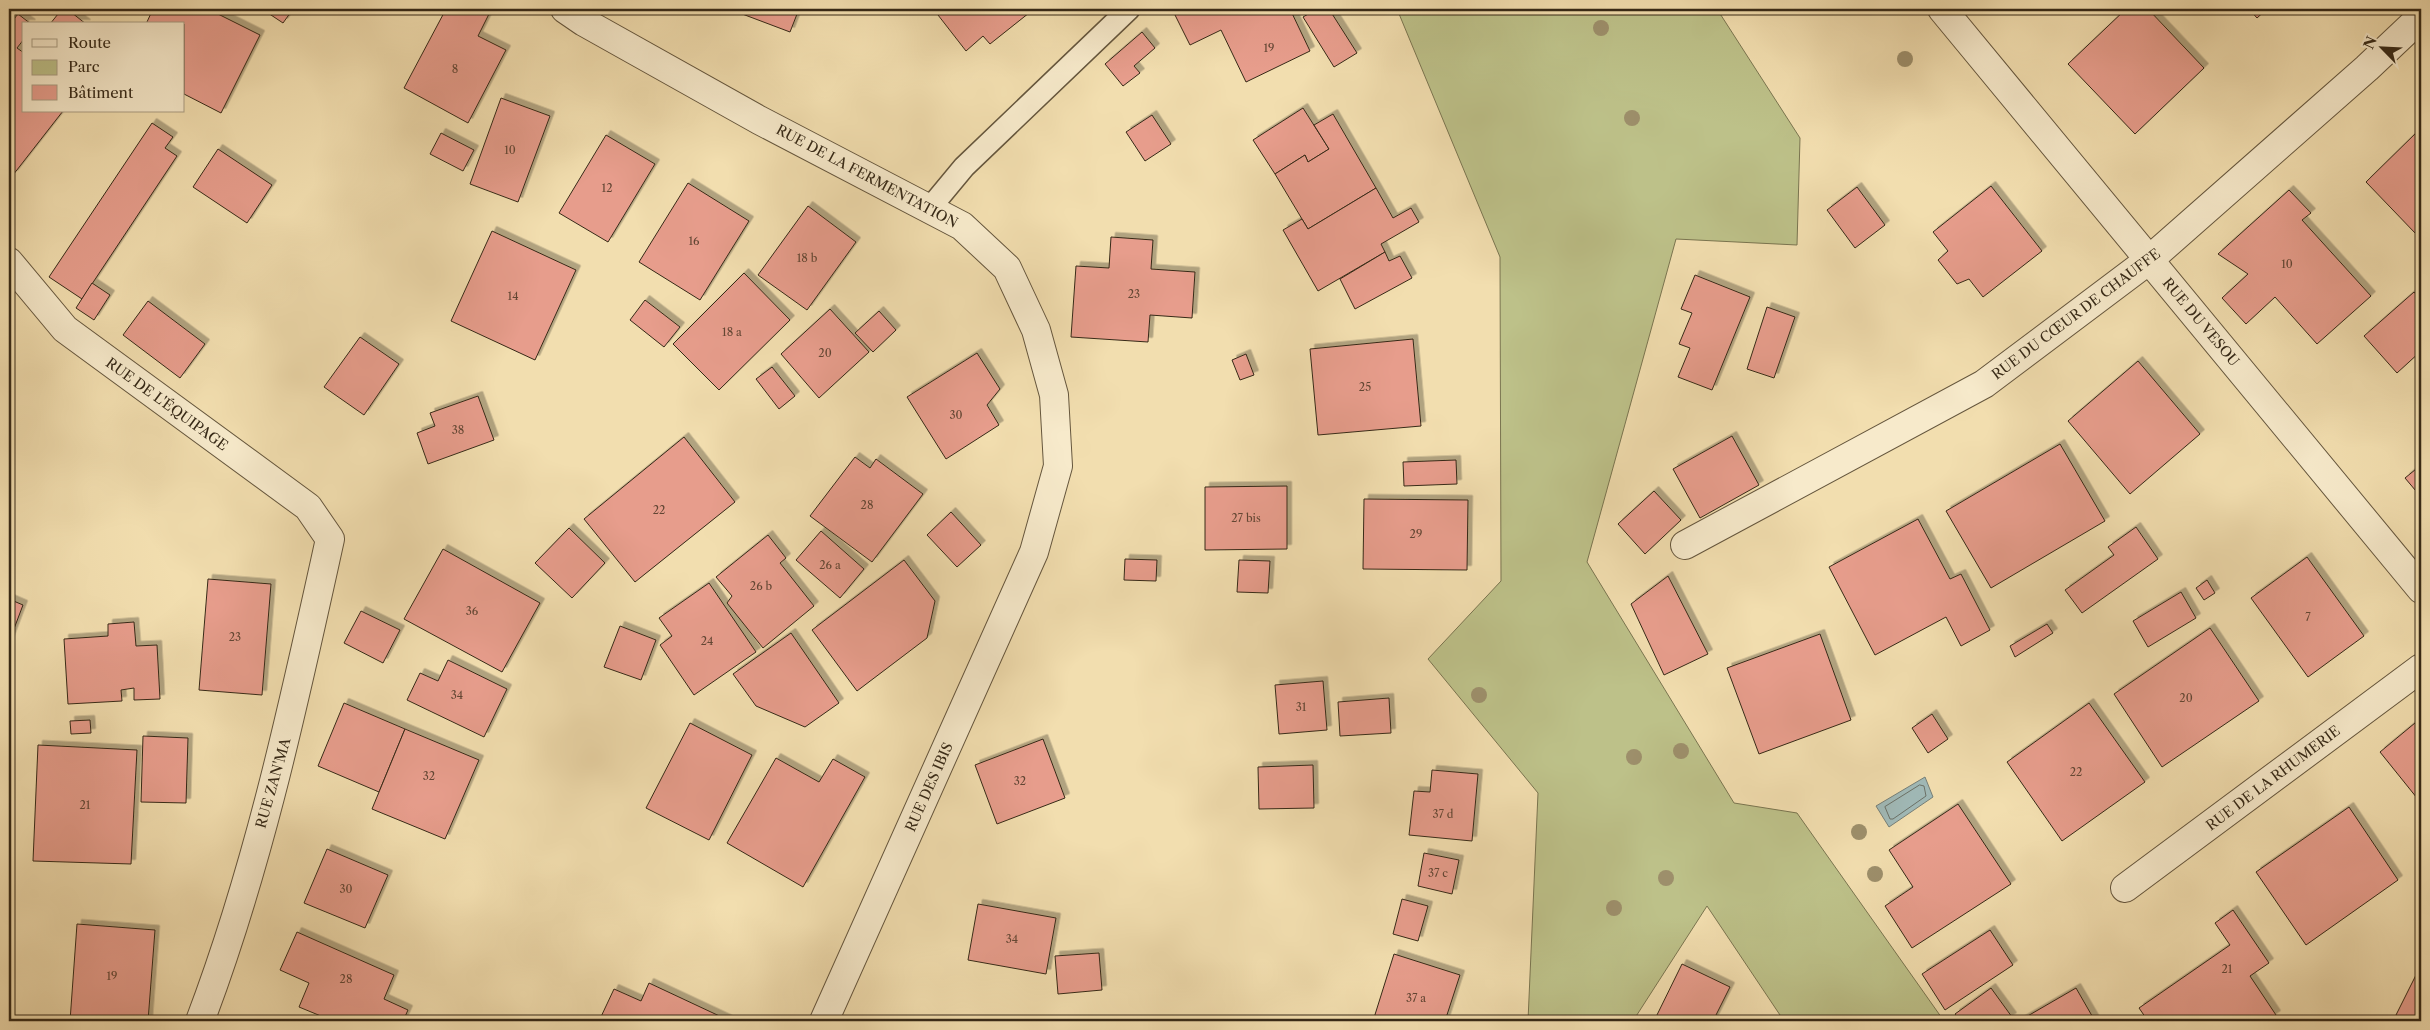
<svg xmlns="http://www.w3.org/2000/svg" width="2430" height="1030" font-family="'Libre Caslon Text',serif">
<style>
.green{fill:#bdc189;stroke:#7a7550}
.water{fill:#a0b9b7;stroke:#767f77}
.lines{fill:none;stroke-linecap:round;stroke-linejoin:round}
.shore{stroke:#6b7167;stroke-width:1}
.building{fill:#e79d8c;stroke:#362917;filter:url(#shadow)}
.service-casing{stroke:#65563d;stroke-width:24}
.minor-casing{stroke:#65563d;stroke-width:30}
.service{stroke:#f7eacb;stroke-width:21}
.minor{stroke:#f7eacb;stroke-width:28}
.tree{fill:#9d8f6b}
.labels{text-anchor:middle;stroke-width:4.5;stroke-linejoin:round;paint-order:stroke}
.number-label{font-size:11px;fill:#624634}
.street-label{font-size:14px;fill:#362917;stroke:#f7eacb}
</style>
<defs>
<filter id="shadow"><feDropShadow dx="4.5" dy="-4.5" stdDeviation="0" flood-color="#0004"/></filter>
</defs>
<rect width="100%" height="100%" fill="#f2deaf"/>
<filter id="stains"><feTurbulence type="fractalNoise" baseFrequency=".004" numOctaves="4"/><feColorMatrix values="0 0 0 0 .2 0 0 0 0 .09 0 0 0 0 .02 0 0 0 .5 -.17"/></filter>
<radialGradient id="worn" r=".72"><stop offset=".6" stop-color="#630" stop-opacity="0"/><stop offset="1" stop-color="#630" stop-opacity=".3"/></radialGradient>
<path class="green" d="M 1397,9 L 1717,9 L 1800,138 L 1797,245 L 1676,239 L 1587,562 L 1734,803 L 1797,813 L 1944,1021 L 1784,1021 L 1707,906 L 1633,1021 L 1528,1021 L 1538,793 L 1428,659 L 1501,581 L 1500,257 Z"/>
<path class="water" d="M 1925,777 L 1933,797 L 1889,827 L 1876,806 Z"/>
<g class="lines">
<path class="shore" d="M 1920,785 L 1924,786 L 1926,796 L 1893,819 L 1890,819 L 1885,807 Z"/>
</g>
<g class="building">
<path d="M 62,9 L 67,9 L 86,24 L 50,24 Z"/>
<path d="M 153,9 L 208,9 L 260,35 L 221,113 L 184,94 L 184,24 L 146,24 Z"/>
<path d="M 262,9 L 293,9 L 283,23 Z"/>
<path d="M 446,9 L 491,10 L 478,36 L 506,50 L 468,123 L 404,88 Z"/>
<path d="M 729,9 L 799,9 L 790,32 Z"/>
<path d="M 946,9 L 1034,9 L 990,44 L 983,36 L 966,51 L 938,15 Z"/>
<path d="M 1172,9 L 1290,9 L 1310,51 L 1246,82 L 1221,30 L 1190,45 Z"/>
<path d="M 1317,9 L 1329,9 L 1357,53 L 1334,67 L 1303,17 Z"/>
<path d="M 2126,9 L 2148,9 L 2204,68 L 2135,134 L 2068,64 Z"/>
<path d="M 2249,9 L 2267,9 L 2257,18 Z"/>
<path d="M 18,14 L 31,24 L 24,24 L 24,39 L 17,48 L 24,53 L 24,111 L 63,111 L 13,175 L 9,172 L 9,25 Z"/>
<path d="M 1142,32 L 1155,48 L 1134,66 L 1140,73 L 1123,86 L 1105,64 Z"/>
<path d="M 501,98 L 550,116 L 518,202 L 470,184 Z"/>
<path d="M 1303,108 L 1329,149 L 1308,162 L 1305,155 L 1275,174 L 1253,140 Z"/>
<path d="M 1333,114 L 1376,188 L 1308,229 L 1275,174 L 1305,155 L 1308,162 L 1329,149 L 1314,125 Z"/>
<path d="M 1152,115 L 1171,144 L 1145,161 L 1126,132 Z"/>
<path d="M 152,123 L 173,137 L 165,148 L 177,156 L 82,299 L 49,277 Z"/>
<path d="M 2420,129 L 2421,228 L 2416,234 L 2366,182 Z"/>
<path d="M 441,133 L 474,150 L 463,171 L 430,154 Z"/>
<path d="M 606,135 L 655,164 L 608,242 L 559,213 Z"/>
<path d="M 218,149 L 272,185 L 247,223 L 193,187 Z"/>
<path d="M 688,183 L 749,221 L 700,300 L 639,262 Z"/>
<path d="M 1991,186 L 2042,251 L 1983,297 L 1969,279 L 1957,284 L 1938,260 L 1948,251 L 1933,232 Z"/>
<path d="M 1857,187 L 1885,225 L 1855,248 L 1827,210 Z"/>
<path d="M 1376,188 L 1393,218 L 1411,208 L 1419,222 L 1381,244 L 1385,252 L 1318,291 L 1283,230 L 1302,219 L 1308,229 Z"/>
<path d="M 2289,190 L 2311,213 L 2302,220 L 2371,296 L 2317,344 L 2275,297 L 2246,324 L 2222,298 L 2248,274 L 2218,254 Z"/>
<path d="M 808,206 L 856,242 L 807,310 L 758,275 Z"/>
<path d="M 492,231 L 576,270 L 535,360 L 451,321 Z"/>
<path d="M 1111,237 L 1153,240 L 1151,269 L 1195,272 L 1192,318 L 1150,315 L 1148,342 L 1071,337 L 1076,266 L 1109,268 Z"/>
<path d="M 1385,252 L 1389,261 L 1400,256 L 1412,278 L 1355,309 L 1340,279 Z"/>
<path d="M 744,273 L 790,320 L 719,390 L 673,344 Z"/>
<path d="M 1695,275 L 1750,297 L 1712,390 L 1678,377 L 1690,348 L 1679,344 L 1692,313 L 1681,309 Z"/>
<path d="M 92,283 L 110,295 L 94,320 L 76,308 Z"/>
<path d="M 2414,292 L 2421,300 L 2421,351 L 2397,373 L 2364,336 Z"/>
<path d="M 645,300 L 680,327 L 664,347 L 630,320 Z"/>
<path d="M 148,301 L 205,344 L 180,378 L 123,335 Z"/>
<path d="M 1767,307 L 1795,317 L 1774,378 L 1747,369 Z"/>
<path d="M 830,309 L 869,352 L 819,398 L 781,354 Z"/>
<path d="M 879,311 L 896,330 L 873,352 L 855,333 Z"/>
<path d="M 360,337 L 399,364 L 364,415 L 324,387 Z"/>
<path d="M 1413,339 L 1421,426 L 1318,435 L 1310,349 Z"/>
<path d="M 977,353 L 1000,389 L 987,405 L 999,425 L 946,459 L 907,397 Z"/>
<path d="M 1246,354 L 1254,375 L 1240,380 L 1232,360 Z"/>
<path d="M 2138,361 L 2200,434 L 2130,494 L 2068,421 Z"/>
<path d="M 772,367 L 795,396 L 779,409 L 756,379 Z"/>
<path d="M 478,396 L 494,440 L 428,464 L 417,433 L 435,426 L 430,413 Z"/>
<path d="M 1732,436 L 1759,485 L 1700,518 L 1673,469 Z"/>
<path d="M 684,437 L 735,502 L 635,582 L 584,519 Z"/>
<path d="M 2060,444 L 2105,521 L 1991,588 L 1946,511 Z"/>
<path d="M 855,457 L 870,468 L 876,459 L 923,494 L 872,562 L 810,516 Z"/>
<path d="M 1456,460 L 1457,484 L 1404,486 L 1403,462 Z"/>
<path d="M 2421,465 L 2421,497 L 2405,478 Z"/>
<path d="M 1287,486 L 1287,549 L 1205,550 L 1205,487 Z"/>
<path d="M 1654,491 L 1681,520 L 1645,554 L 1618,524 Z"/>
<path d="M 1364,499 L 1468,500 L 1467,570 L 1363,569 Z"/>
<path d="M 951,512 L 981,545 L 957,567 L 927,535 Z"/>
<path d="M 1918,519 L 1950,579 L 1961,574 L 1990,630 L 1961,646 L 1946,617 L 1875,655 L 1829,567 Z"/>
<path d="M 2136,527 L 2158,559 L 2082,613 L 2065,590 L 2114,555 L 2108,547 Z"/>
<path d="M 569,528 L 605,563 L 572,598 L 535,563 Z"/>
<path d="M 821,531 L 864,569 L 840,598 L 796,560 Z"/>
<path d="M 768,535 L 786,558 L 780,563 L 814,606 L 763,648 L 727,603 L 732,596 L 716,577 Z"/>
<path d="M 443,549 L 540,603 L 502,672 L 404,619 Z"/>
<path d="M 2307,557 L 2364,636 L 2308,677 L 2251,598 Z"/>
<path d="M 1125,559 L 1157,560 L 1156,581 L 1124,580 Z"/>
<path d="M 904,560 L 935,601 L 927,638 L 857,691 L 812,630 Z"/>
<path d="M 1239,560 L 1270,561 L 1268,593 L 1237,592 Z"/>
<path d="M 1668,576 L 1708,654 L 1664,675 L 1631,604 Z"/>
<path d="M 208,579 L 271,584 L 262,695 L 199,690 Z"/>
<path d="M 2207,580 L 2215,593 L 2204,600 L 2196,588 Z"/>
<path d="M 709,583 L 756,652 L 694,695 L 660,645 L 672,636 L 659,618 Z"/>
<path d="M 2181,592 L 2196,618 L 2148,647 L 2133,621 Z"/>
<path d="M 9,599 L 23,605 L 9,642 Z"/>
<path d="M 361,611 L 400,630 L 383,663 L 344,643 Z"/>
<path d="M 134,622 L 136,646 L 157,645 L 160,699 L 134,700 L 134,688 L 121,690 L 122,701 L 68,704 L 64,639 L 108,636 L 108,624 Z"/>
<path d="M 2047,624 L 2053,633 L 2015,657 L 2010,646 Z"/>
<path d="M 620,626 L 656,640 L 641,680 L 604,667 Z"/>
<path d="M 2210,628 L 2259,701 L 2162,767 L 2114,694 Z"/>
<path d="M 791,633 L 839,703 L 805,727 L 756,706 L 733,674 Z"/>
<path d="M 1820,634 L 1851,720 L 1759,754 L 1727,668 Z"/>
<path d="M 448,660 L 507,689 L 484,737 L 407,700 L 420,673 L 438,681 Z"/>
<path d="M 1323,681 L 1327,730 L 1279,734 L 1275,685 Z"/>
<path d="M 1389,698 L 1391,733 L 1340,736 L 1338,702 Z"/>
<path d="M 344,703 L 405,729 L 379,792 L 318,766 Z"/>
<path d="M 2089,703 L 2145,782 L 2062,841 L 2007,762 Z"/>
<path d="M 1932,714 L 1948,739 L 1928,753 L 1912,728 Z"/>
<path d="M 2421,718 L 2421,803 L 2380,752 Z"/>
<path d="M 90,720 L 91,733 L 71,734 L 70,721 Z"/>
<path d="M 690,723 L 752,755 L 709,840 L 646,808 Z"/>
<path d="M 405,729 L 479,760 L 445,839 L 372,809 Z"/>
<path d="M 143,736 L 188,738 L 186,803 L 141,802 Z"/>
<path d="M 1043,739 L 1065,798 L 997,824 L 975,765 Z"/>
<path d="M 38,745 L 137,750 L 131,864 L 33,861 Z"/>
<path d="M 776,758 L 819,782 L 833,759 L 865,777 L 803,887 L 727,843 Z"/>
<path d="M 1313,765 L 1314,808 L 1259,809 L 1258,767 Z"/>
<path d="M 1432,770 L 1478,774 L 1472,841 L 1409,835 L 1414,791 L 1430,792 Z"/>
<path d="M 1958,804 L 2011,884 L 1912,948 L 1885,906 L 1913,887 L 1889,850 Z"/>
<path d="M 2349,807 L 2398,880 L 2306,945 L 2256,872 Z"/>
<path d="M 327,849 L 388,875 L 365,928 L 304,903 Z"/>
<path d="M 1424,853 L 1459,860 L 1452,894 L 1418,886 Z"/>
<path d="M 1402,899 L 1428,906 L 1418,941 L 1393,934 Z"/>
<path d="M 978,904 L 1056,918 L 1046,974 L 968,960 Z"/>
<path d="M 2233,910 L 2269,963 L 2250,976 L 2276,1015 L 2267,1021 L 2148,1021 L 2139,1008 L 2230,945 L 2215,923 Z"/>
<path d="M 77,924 L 155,930 L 148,1021 L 70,1021 Z"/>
<path d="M 1990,930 L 2013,965 L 1945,1010 L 1922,974 Z"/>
<path d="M 297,932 L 394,975 L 384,999 L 408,1010 L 403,1021 L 333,1021 L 299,1007 L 309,983 L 280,970 Z"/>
<path d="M 1099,953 L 1102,990 L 1058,994 L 1055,956 Z"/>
<path d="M 1394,954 L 1460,975 L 1445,1021 L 1373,1021 Z"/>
<path d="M 1682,964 L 1730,987 L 1713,1021 L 1654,1021 Z"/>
<path d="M 2420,967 L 2421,1021 L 2393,1021 Z"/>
<path d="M 649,983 L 728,1020 L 728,1021 L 599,1021 L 614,989 L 641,1001 Z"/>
<path d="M 1991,988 L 2012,1017 L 2006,1021 L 1960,1021 L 1955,1014 Z"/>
<path d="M 2076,988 L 2095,1021 L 2019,1021 Z"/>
</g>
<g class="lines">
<g class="service-casing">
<path id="service" d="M 930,208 L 964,167 L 1129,9"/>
</g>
<g class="minor-casing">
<g id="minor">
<path d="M 565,9 L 584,22 L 759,120 L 962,226 L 1007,268 L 1036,330 L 1054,395 L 1058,466 L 1034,552 L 824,1021"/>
<path d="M 1942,9 L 2421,589"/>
<path d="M 9,262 L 65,329 L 308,507 L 330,539 C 294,702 259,866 200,1021"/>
<path d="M 1685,545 L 1984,384 L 2149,260 L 2367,68 L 2421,17"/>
<path d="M 2125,888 L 2421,668"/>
</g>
</g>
<use href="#service" class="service"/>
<use href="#minor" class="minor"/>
</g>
<g class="tree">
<circle cx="1601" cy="28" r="8"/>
<circle cx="1905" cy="59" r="8"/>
<circle cx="1632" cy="118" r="8"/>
<circle cx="1479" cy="695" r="8"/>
<circle cx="1681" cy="751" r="8"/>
<circle cx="1634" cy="757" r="8"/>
<circle cx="1859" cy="832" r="8"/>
<circle cx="1875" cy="874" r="8"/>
<circle cx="1666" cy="878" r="8"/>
<circle cx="1614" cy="908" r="8"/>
</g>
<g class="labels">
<g class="number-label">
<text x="1269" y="52">19</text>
<text x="455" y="73">8</text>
<text x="510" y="154">10</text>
<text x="607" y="192">12</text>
<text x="694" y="245">16</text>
<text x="807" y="262">18 b</text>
<text x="2287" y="268">10</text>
<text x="1134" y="298">23</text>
<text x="513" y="300">14</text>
<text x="732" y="336">18 a</text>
<text x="825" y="357">20</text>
<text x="1365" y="391">25</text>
<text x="956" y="419">30</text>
<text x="458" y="434">38</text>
<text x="867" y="509">28</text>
<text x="659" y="514">22</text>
<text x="1246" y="522">27 bis</text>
<text x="1416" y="538">29</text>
<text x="830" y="569">26 a</text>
<text x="761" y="590">26 b</text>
<text x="472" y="615">36</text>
<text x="2308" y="621">7</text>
<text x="235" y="641">23</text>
<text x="707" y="645">24</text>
<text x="457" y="699">34</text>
<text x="2186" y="702">20</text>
<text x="1301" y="711">31</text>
<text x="2076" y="776">22</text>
<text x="429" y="780">32</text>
<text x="1020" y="785">32</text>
<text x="85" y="809">21</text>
<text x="1443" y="818">37 d</text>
<text x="1438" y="877">37 c</text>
<text x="346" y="893">30</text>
<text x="1012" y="943">34</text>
<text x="2227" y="973">21</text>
<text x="112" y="980">19</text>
<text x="346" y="983">28</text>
<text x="1416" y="1002">37 a</text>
</g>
<g class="street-label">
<text transform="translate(867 176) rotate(28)" y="5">RUE DE LA FERMENTATION</text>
<text transform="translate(2076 314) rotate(-37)" y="5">RUE DU CŒUR DE CHAUFFE</text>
<text transform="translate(2201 322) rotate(50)" y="5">RUE DU VESOU</text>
<text transform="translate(167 404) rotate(36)" y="5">RUE DE L'ÉQUIPAGE</text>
<text transform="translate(2273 778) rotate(-37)" y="5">RUE DE LA RHUMERIE</text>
<text transform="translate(273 783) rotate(-74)" y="5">RUE ZAN'MA</text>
<text transform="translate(929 787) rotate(-66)" y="5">RUE DES IBIS</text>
</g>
</g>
<rect width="2430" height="1030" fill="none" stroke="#f2deaf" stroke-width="30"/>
<rect x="10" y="10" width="2410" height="1010" fill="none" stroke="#362917" stroke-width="2.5"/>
<rect x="15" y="15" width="2400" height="1000" fill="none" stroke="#362917"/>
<rect x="22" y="22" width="162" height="90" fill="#f7eacb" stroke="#aa9d83"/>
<rect x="32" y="39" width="25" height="8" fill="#f7eacb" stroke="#aa9d83"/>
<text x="68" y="48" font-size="15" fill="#362917">Route</text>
<rect x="32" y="60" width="25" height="15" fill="#bdc189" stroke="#aa9d83"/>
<text x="68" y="72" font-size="15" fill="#362917">Parc</text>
<rect x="32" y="85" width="25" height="15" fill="#e79d8c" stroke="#aa9d83"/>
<text x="68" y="98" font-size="15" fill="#362917">Bâtiment</text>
<g transform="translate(2382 48) rotate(294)" stroke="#f7eacb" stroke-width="4" paint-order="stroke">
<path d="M0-4L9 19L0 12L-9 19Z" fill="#362917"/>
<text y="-8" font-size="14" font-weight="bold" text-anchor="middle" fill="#362917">N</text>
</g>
<rect width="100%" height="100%" filter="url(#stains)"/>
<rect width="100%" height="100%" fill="url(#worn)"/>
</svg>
